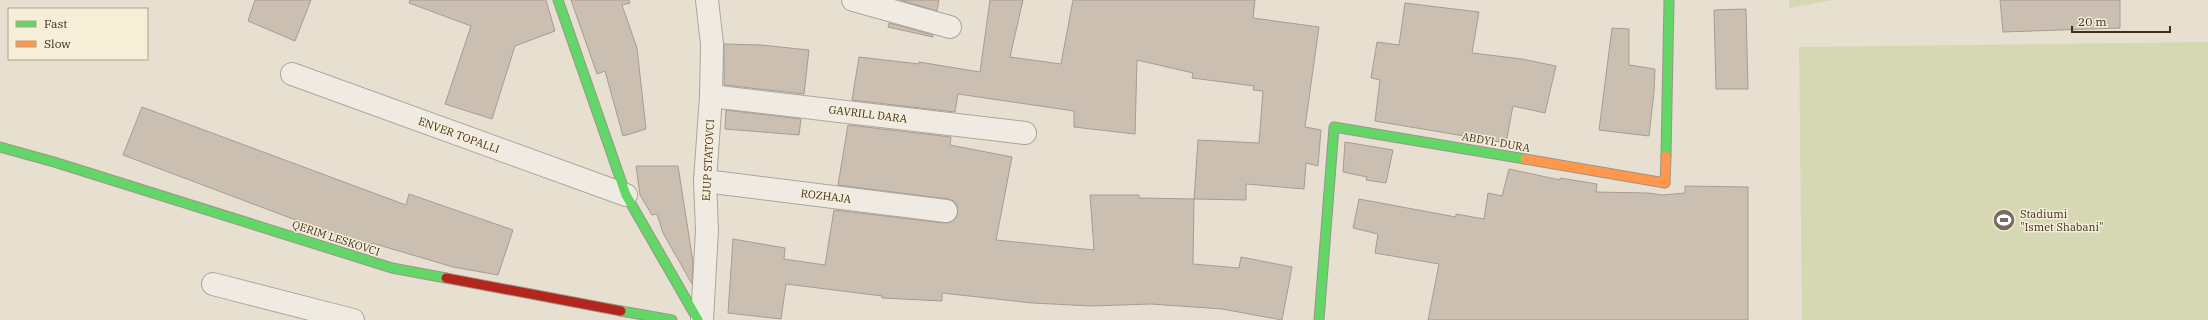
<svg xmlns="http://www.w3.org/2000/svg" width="2208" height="320" font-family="'IBM Plex Serif',serif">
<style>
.green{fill:#d6d7b3}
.building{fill:#cbbfb2;stroke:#a89c90}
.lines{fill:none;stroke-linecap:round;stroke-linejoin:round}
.street-casing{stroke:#ada599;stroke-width:24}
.fast-casing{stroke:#9c958a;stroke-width:11}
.slow-casing{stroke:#9c958a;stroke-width:11}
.jam-casing{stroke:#9c958a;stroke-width:11}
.street{stroke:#efebe3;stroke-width:22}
.fast{stroke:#63d668;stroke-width:9}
.slow{stroke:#ff974d;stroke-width:9}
.jam{stroke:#b3261e;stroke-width:9}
.labels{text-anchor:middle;stroke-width:3;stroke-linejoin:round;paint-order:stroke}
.street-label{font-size:11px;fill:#3d2e20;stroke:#f7eed8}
.poi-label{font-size:11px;fill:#3d2e20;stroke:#f7eed8;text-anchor:start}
</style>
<rect width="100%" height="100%" fill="#e7e0d1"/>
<g class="green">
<path d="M 1789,0 L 1833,0 L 1789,8 Z"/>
<path d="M 2208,42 L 2208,320 L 1802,320 L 1799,47 Z"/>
</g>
<g class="building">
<path d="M 255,0 L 311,0 L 295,41 L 248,21 Z"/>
<path d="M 410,0 L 546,0 L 555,31 L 515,46 L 492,119 L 445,104 L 471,26 L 409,3 Z"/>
<path d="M 571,0 L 629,0 L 630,3 L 622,5 L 637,48 L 646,129 L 623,136 L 605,71 L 597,74 Z"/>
<path d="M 900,0 L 939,0 L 937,11 Z"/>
<path d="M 990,0 L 1023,0 L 1010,57 L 1061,64 L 1073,0 L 1255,0 L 1253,18 L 1319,27 L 1305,127 L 1321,130 L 1318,166 L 1306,163 L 1304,189 L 1246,184 L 1246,200 L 1194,199 L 1198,140 L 1259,143 L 1263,91 L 1253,90 L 1254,86 L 1192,78 L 1193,73 L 1137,60 L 1135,134 L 1074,127 L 1074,111 L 958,94 L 955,112 L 852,100 L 859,57 L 919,64 L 919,62 L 980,72 Z"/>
<path d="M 2000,0 L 2120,0 L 2120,28 L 2003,32 Z"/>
<path d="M 1405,3 L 1479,12 L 1472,53 L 1522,59 L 1556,66 L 1545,113 L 1513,106 L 1506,143 L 1375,121 L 1380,80 L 1371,78 L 1377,42 L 1399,45 Z"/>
<path d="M 1746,9 L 1748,89 L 1716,89 L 1714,10 Z"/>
<path d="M 889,23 L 933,35 L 933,37 L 888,27 Z"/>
<path d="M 1612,28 L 1629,29 L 1629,65 L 1655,69 L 1654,92 L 1649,136 L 1599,130 Z"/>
<path d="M 724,44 L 761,45 L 809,50 L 804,94 L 724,85 Z"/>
<path d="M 142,107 L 406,205 L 409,194 L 513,230 L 498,275 L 453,267 L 372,243 L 370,248 L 123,155 Z"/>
<path d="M 726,110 L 801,119 L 799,135 L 725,129 Z"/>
<path d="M 848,125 L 951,137 L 950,145 L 1012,157 L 996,240 L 1094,250 L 1090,195 L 1139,195 L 1139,198 L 1194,199 L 1193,264 L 1239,268 L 1241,257 L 1292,267 L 1282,320 L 1222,309 L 1151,304 L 1091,306 L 1032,303 L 942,293 L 942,301 L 882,298 L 882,296 L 786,284 L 781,319 L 728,313 L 733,239 L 785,248 L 784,259 L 825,265 L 834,210 L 944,223 L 951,222 L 956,218 L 958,207 L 954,201 L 948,199 L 838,185 Z"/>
<path d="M 1345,142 L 1393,150 L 1386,183 L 1366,180 L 1367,177 L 1343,172 Z"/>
<path d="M 636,166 L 678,166 L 693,262 L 692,284 L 663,233 L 657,214 L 652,215 L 640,195 Z"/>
<path d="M 1509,169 L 1560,180 L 1560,178 L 1597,184 L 1596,192 L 1648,193 L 1663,195 L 1685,193 L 1685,186 L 1748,187 L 1748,320 L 1428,320 L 1439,264 L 1375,253 L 1378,234 L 1353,228 L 1359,199 L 1456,217 L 1456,214 L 1484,219 L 1488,193 L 1502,196 Z"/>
</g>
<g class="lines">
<g class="street-casing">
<g id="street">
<path d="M 853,0 L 950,27"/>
<path d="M 292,74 L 626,195"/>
<path d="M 711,96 L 1025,133"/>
<path d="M 705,181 L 946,211"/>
<path d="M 213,284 L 353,320"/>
<path d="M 702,320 L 707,230 L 705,181 L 711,96 L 712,44 L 707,0"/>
</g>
</g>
<g class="fast-casing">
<g id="fast">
<path d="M 558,0 L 626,195 L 698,320"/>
<path d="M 0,147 L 54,162 L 392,268 L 446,278"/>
<path d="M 1666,156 L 1669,0"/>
<path d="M 621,311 L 672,320"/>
<path d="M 1319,320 L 1334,127 L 1525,159"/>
</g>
</g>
<g class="slow-casing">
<path id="slow" d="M 1525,159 L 1665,183 L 1666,156"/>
</g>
<g class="jam-casing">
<path id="jam" d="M 446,278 L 621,311"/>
</g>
<use href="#street" class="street"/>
<use href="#fast" class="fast"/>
<use href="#slow" class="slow"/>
<use href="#jam" class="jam"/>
</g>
<defs>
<g id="stadium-disc" transform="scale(1.15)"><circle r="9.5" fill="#786c5e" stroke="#f7eed8"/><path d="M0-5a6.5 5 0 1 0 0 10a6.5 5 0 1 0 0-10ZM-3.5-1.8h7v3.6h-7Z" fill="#fff"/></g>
</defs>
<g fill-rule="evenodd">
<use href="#stadium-disc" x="2004" y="220"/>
</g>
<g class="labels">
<g class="street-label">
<text transform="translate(868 114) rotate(7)" y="4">GAVRILL DARA</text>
<text transform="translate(459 135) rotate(20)" y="4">ENVER TOPALLI</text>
<text transform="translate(1496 142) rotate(10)" y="4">ABDYL DURA</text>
<text transform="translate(708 160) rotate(-87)" y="4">EJUP STATOVCI</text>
<text transform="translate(826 196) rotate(7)" y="4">ROZHAJA</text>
<text transform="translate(336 238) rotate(18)" y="4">QERIM LESKOVCI</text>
</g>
<g class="poi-label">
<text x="2020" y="218">Stadiumi<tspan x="2020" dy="13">"Ismet Shabani"</tspan></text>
</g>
</g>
<rect x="8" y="8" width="140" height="52" fill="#f7eed8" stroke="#ada18e"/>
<rect x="16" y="21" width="20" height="6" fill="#63d668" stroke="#ada18e"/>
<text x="44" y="28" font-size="12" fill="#3d2e20">Fast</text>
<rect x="16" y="41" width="20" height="6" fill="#ff974d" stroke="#ada18e"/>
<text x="44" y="48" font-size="12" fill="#3d2e20">Slow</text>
<path d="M2072 26v6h98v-6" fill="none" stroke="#3d2e20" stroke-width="2"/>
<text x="2078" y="26" font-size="12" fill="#3d2e20" stroke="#f7eed8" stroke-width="3" paint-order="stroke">20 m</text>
</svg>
